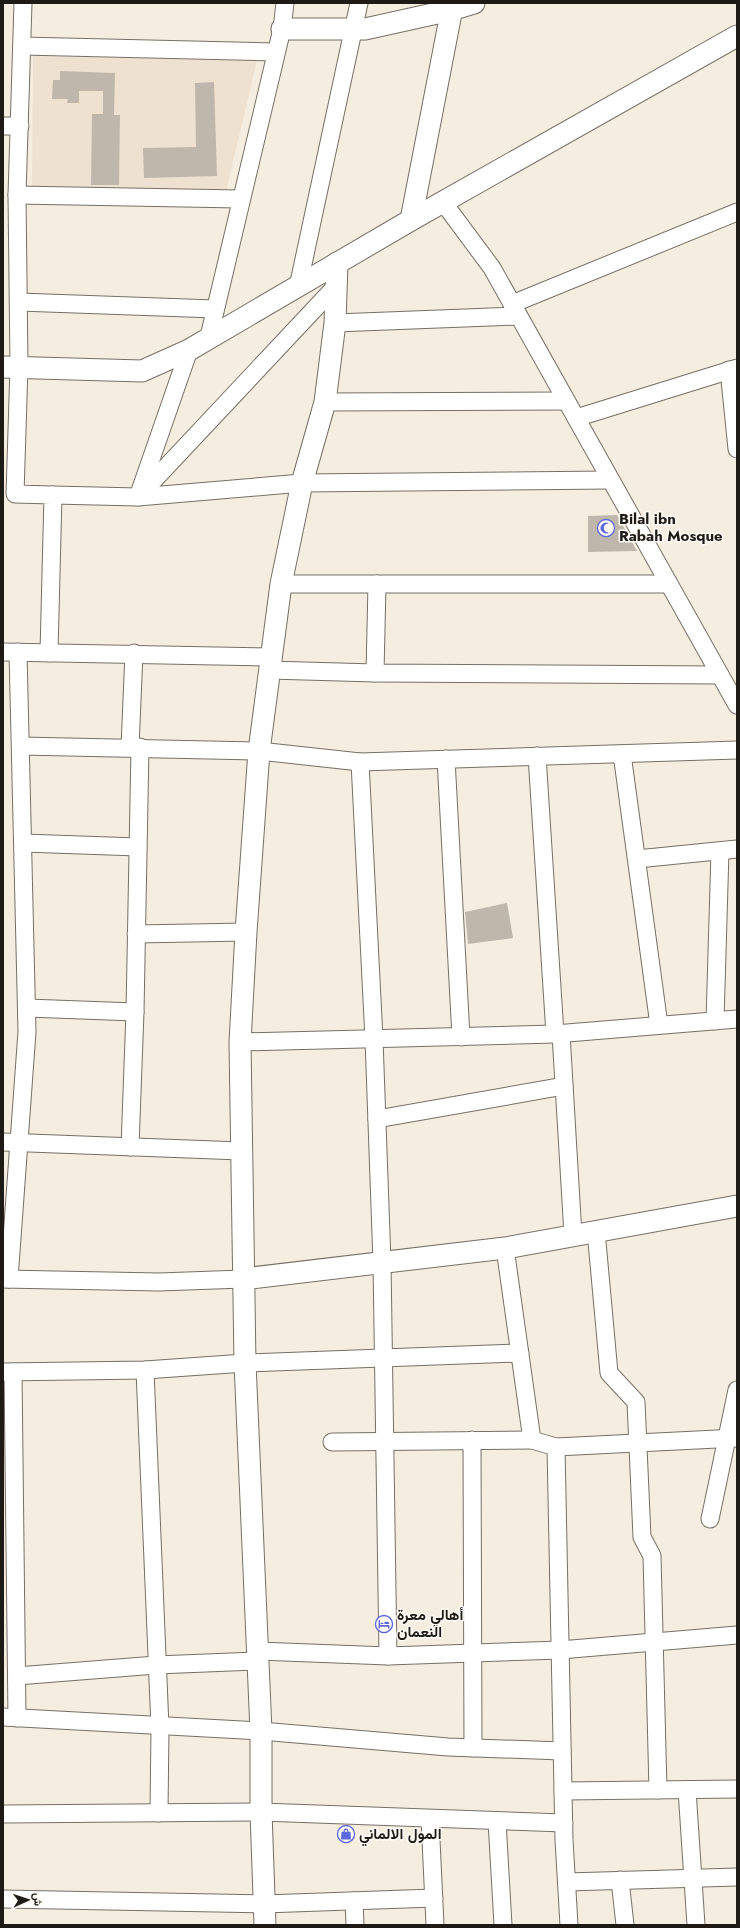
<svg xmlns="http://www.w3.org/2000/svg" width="740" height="1928" font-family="Jost,Vazirmatn,sans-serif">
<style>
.built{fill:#efe1cf}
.building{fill:#c0b7ac}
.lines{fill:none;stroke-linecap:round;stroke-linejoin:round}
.minor-casing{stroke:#776f65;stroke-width:19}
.tertiary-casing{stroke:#776f65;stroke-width:23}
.minor{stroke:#fff;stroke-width:17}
.tertiary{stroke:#fff;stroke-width:21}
.labels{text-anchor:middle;stroke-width:3;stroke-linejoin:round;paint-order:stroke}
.poi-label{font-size:15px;font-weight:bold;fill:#1e1a16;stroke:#fefbf6;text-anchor:start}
</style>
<rect width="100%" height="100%" fill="#f6ede1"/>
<path class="built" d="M 33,56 L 257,61 L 226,191 L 32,189 Z"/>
<g class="building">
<path d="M 60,71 L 115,73 L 114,115 L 120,115 L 119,185 L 91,185 L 92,114 L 103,114 L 103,91 L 79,91 L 79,103 L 67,103 L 68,99 L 52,99 L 53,80 L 60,80 Z"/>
<path d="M 214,82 L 217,176 L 144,178 L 143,148 L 196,147 L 195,83 Z"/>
<path d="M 617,515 L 637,551 L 588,552 L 588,516 Z"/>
<path d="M 507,903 L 513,938 L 468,944 L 465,912 Z"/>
</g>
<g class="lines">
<g class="minor-casing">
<g id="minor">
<path d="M 23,3 L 17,195 L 19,367 L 15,494 L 53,495 L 49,653"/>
<path d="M 22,46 L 276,52"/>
<path d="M 3,126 L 20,126"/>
<path d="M 17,195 L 240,199"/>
<path d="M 443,202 L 492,268 L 737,705"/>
<path d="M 298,287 L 359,3"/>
<path d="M 19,302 L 215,309"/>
<path d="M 512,304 L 737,212"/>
<path d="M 335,323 L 518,316"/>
<path d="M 208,341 L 282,29 L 285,3"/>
<path d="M 729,370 L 737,449"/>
<path d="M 325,402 L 565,401"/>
<path d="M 576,418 L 737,368"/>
<path d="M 140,491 L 189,350"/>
<path d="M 53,495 L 138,497 L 302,483 L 610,480"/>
<path d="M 138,497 L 337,285"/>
<path d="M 281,584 L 669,584"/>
<path d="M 377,584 L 375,673 L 720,675"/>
<path d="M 3,652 L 271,657"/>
<path d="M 269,670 L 375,673"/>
<path d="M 21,746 L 259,751 L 360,762 L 737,750"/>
<path d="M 130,747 L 134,653"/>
<path d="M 622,754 L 659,1025"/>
<path d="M 537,756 L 555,1034"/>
<path d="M 446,759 L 461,1037"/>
<path d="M 360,762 L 374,1039 L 382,1262 L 388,1656"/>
<path d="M 23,843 L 138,847"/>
<path d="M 637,859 L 737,849"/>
<path d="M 136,934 L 246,932"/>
<path d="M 27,1008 L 135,1012 L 140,747"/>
<path d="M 715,1021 L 720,851"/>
<path d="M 561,1034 L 573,1235"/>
<path d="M 240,1042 L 555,1034 L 737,1019"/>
<path d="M 377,1119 L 564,1086"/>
<path d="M 3,1142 L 241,1151"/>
<path d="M 130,1147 L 135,1012"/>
<path d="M 596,1231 L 609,1373 L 636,1402 L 642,1537 L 652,1556 L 658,1790"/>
<path d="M 505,1248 L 532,1440 L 556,1447 L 564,1840 L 569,1925"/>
<path d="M 3,1279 L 159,1282 L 243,1279"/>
<path d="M 9,1279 L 27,1032 L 18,652"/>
<path d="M 145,1370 L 160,1727 L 159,1813"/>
<path d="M 3,1372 L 145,1370 L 245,1363 L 520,1353"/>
<path d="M 13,1372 L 17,1718"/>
<path d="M 472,1440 L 473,1748"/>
<path d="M 332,1442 L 532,1440"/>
<path d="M 556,1447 L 737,1438"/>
<path d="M 710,1519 L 737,1390"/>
<path d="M 258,1651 L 388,1656 L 560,1650 L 737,1635"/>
<path d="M 17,1676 L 156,1665 L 258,1661"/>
<path d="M 3,1717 L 261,1731 L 448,1747 L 562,1751"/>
<path d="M 687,1790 L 696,1925"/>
<path d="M 563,1791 L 737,1789"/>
<path d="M 3,1814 L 261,1812 L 564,1823"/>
<path d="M 430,1819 L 435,1925"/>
<path d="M 497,1821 L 503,1925"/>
<path d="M 620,1880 L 625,1925"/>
<path d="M 567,1882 L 737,1877"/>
<path d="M 3,1899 L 264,1904 L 434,1898"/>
<path d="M 354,1901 L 355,1925"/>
</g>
</g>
<g class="tertiary-casing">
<g id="tertiary">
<path d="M 282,29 L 365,29 L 451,10 L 474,3"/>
<path d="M 411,220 L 453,3"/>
<path d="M 3,367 L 142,371 L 189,350 L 411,220 L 737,36"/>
<path d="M 243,1279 L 505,1248 L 737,1206"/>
<path d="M 265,1925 L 261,1812 L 261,1731 L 245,1363 L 240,1042 L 246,932 L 259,751 L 281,584 L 302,483 L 325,402 L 335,323 L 337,263"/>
</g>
</g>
<use href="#minor" class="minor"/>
<use href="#tertiary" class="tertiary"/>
</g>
<defs>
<g id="mosque-ring" transform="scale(0.9)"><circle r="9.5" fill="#fefbf6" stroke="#5b68df" stroke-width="1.5"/><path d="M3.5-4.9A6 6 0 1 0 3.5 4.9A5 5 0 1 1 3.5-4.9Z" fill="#5b68df"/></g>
<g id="hotel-ring" transform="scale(0.9)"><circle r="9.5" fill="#fefbf6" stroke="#5b68df" stroke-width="1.5"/><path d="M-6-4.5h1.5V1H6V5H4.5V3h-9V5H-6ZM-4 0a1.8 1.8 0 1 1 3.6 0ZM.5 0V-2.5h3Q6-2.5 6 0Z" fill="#5b68df"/></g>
<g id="shop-ring" transform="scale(0.9)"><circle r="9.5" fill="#fefbf6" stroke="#5b68df" stroke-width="1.5"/><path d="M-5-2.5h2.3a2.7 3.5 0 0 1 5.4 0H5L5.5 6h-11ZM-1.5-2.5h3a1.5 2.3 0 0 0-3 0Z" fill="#5b68df"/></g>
</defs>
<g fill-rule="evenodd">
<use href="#mosque-ring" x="606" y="528"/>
<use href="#hotel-ring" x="384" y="1624"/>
<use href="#shop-ring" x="346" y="1834"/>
</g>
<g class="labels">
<g class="poi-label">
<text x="619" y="524">Bilal ibn<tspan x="619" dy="17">Rabah Mosque</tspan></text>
<text x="397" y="1620">أهالي معرة<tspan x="397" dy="17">النعمان</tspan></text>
<text x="359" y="1839">المول الالماني</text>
</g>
</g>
<rect width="740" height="1928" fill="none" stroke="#1e1a16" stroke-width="8"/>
<g transform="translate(28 1900) rotate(87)" stroke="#fefbf6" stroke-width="3" paint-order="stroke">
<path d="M0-3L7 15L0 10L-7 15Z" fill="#1e1a16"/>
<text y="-6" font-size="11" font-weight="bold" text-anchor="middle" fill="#1e1a16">ش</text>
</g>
</svg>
